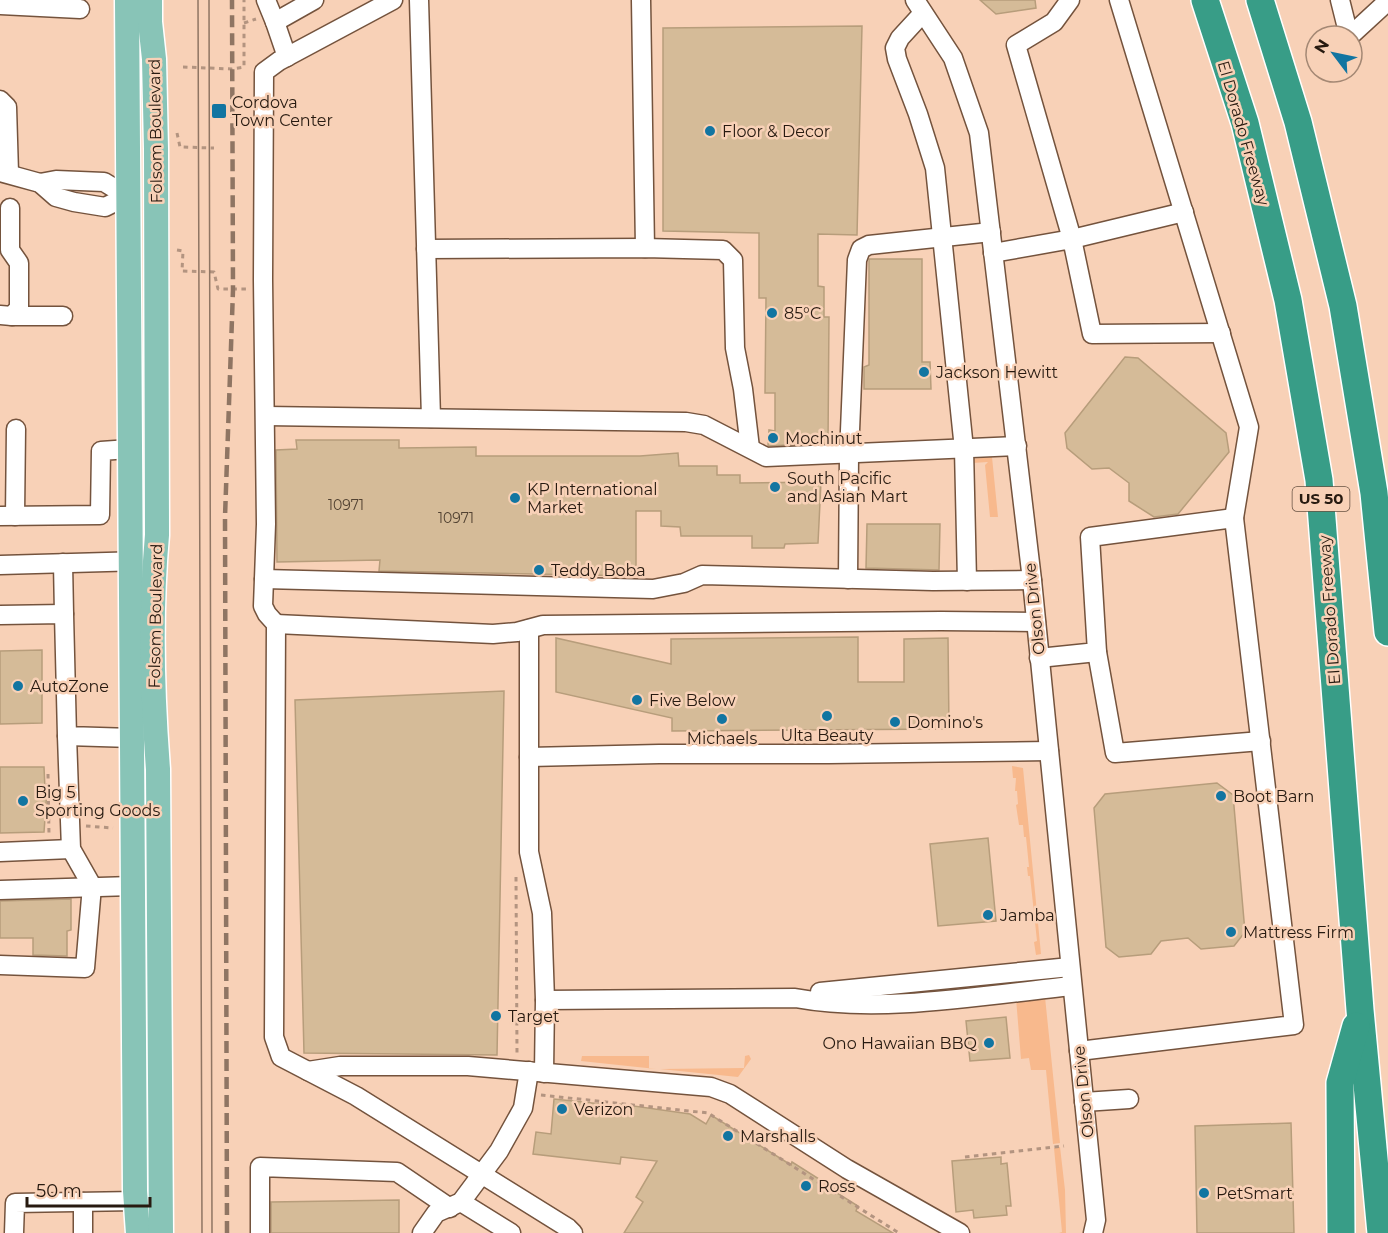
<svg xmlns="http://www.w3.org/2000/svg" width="1388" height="1233" font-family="Montserrat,sans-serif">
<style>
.grass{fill:#f8b98d}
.building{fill:#d5bb98;stroke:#b79d7b;stroke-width:1.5}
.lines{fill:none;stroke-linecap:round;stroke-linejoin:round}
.minor-casing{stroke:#74533d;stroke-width:21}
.major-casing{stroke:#fff;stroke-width:27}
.highway-casing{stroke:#fff;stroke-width:30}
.path{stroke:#b39480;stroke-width:3;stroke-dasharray:4.5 4.5;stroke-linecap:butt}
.minor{stroke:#fff;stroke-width:18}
.major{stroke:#88c4b7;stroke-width:24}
.highway{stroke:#389d87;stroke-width:27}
.tram{stroke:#8f7563;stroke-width:1.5}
.rail{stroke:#8f7563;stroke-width:4.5;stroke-dasharray:12 6;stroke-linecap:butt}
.poi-dot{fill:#1275a1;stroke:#f8d1b7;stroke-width:2}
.labels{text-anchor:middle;stroke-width:5;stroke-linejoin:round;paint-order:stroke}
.number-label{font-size:14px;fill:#524232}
.shield{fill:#f8d1b7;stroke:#665142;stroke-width:1.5}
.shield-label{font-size:15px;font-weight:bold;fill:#271a10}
.poi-label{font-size:16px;fill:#271a10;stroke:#f8d1b7;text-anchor:start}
.street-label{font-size:16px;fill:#271a10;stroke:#f8d1b7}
</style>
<rect width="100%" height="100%" fill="#f8d1b7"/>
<g class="grass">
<path d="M 992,457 L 998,517 L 990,517 L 985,465 L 988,462 L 972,463 L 972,459 Z"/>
<path d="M 1012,766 L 1023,768 L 1041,954 L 1036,955 L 1034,942 L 1037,941 L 1030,876 L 1028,876 L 1027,867 L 1029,867 L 1026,837 L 1024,837 L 1023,825 L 1019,825 L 1016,805 L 1018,804 L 1017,791 L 1015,791 L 1016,778 L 1013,778 Z"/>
<path d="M 1045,997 L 1060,1143 L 1053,1144 L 1046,1070 L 1031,1070 L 1029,1058 L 1021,1059 L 1016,998 Z"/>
<path d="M 749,1055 L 751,1059 L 738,1077 L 660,1069 L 744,1068 L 745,1056 Z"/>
<path d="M 582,1056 L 649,1056 L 649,1068 L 656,1069 L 581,1061 Z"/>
<path d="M 1060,1147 L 1065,1190 L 1066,1233 L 1059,1233 L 1062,1232 L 1054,1148 Z"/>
</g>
<g class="building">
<path d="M 980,0 L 1035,0 L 1036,8 L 996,14 Z"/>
<path d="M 862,26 L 857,235 L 818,234 L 818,286 L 824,287 L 824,317 L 829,317 L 828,443 L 768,446 L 769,430 L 775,431 L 775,393 L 765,393 L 766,298 L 759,298 L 759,233 L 663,231 L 663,28 Z"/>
<path d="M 869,259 L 922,259 L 922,362 L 930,362 L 931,389 L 864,389 L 864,367 L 869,365 Z"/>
<path d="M 1125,357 L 1138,358 L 1226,433 L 1229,452 L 1178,514 L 1154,517 L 1129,501 L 1129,483 L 1109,468 L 1092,469 L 1067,448 L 1065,433 Z"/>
<path d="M 296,440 L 399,440 L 399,448 L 476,447 L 476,456 L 640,456 L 678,453 L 679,466 L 717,466 L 717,475 L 740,475 L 740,483 L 821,482 L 818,543 L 785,544 L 784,548 L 752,548 L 752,536 L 681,536 L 680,527 L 661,526 L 661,511 L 636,511 L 636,576 L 379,571 L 380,560 L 277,562 L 276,450 L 297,449 Z"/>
<path d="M 867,524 L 940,524 L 939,570 L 866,568 Z"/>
<path d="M 858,637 L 858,682 L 904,682 L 904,639 L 948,638 L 949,729 L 672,731 L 672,718 L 556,692 L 556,638 L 671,664 L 671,639 Z"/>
<path d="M 42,650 L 42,723 L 0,724 L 0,651 Z"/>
<path d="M 504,691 L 497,1055 L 304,1053 L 295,700 Z"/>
<path d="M 0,767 L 44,767 L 45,790 L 47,790 L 44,832 L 0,833 Z"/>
<path d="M 1217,783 L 1233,795 L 1245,932 L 1234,946 L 1201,949 L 1188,938 L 1161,941 L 1151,954 L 1119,957 L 1106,947 L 1094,808 L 1105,794 Z"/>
<path d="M 988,838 L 996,921 L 938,926 L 930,844 Z"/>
<path d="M 71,899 L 71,930 L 67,931 L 67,956 L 33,955 L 33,938 L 0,938 L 0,901 Z"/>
<path d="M 1006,1017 L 1010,1058 L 970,1061 L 966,1021 Z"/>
<path d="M 554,1099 L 620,1106 L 620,1104 L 690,1114 L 706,1124 L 711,1115 L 791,1165 L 792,1162 L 838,1191 L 837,1193 L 858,1206 L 856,1211 L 893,1233 L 624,1233 L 643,1202 L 636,1197 L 657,1161 L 621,1157 L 620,1164 L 533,1154 L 536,1132 L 551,1134 Z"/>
<path d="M 1291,1123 L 1294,1233 L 1197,1233 L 1195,1126 Z"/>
<path d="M 1001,1157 L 1001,1164 L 1007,1163 L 1011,1206 L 1006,1206 L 1007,1215 L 974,1218 L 973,1210 L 956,1212 L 952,1161 Z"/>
<path d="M 399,1200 L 399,1233 L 271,1233 L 271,1202 Z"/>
</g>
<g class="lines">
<g class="minor-casing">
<g id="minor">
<path d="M 266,0 L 275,22"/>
<path d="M 393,0 L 279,61 L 264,72 L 263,280 L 266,524 L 263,606 L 267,614 L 276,624 L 274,1037 L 281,1057 L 356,1096 L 568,1228 L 573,1233"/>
<path d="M 419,0 L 431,418"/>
<path d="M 641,0 L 645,248"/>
<path d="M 915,0 L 953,58 L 979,133 L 1032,580 L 1096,1220 L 1093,1233"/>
<path d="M 1070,0 L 1054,22 L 1016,45 L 1072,239 L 1184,212"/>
<path d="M 1119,0 L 1249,427 L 1234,518"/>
<path d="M 1340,0 L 1349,36"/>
<path d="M 0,5 L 80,9"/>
<path d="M 923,13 L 900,38 L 895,48 L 897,59 L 918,114 L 935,168 L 964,449 L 967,581"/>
<path d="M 1350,36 L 1388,1"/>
<path d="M 287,57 L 275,22 L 314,0"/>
<path d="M 0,100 L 7,107 L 9,173"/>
<path d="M 0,172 L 40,183 L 56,197 L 74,202 L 105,207 L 127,196"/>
<path d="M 40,183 L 56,180 L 104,182 L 127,196"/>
<path d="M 426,249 L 645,248 L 723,250 L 733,260 L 735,348 L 743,389 L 750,448"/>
<path d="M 993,253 L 1072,239 L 1092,334 L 1221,333"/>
<path d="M 0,315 L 12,316 L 19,308 L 19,263 L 10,250 L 10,208"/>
<path d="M 12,316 L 63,316"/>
<path d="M 266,416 L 686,422 L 704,425 L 766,457 L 1017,446"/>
<path d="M 0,516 L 100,515 L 101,451 L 129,449"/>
<path d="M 15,516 L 16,429"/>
<path d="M 63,563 L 64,614"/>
<path d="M 0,565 L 142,561"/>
<path d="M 264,579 L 653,589 L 684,583 L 702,575 L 933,581 L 1032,580"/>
<path d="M 848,579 L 849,455 L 857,260 L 861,249 L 869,245 L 991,232"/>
<path d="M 0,615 L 64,614 L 67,736 L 132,738"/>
<path d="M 276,624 L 493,634 L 517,632 L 543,625 L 941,621 L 1036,622"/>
<path d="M 529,629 L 529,852 L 542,913 L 545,1000 L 544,1073"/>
<path d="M 1097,652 L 1115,753 L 1261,741"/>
<path d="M 1039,658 L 1097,652 L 1090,537 L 1234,518 L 1294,1025 L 1079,1051"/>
<path d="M 529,757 L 659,754 L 829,754 L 1049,751"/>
<path d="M 0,852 L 71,849"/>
<path d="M 0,890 L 132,886"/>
<path d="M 0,965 L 85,968 L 92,886 L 71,849 L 67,736"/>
<path d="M 820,992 L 1070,967"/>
<path d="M 545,1000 L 795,998 C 882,1014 984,995 1072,986"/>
<path d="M 308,1071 L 340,1066 L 468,1066 L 711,1087 L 730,1094 L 847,1169 L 960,1233"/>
<path d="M 1084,1102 L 1129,1099"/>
<path d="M 461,1202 L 511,1233"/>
<path d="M 14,1233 L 15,1203 L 136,1201"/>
<path d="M 83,1233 L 83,1202"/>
<path d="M 260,1233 L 260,1167 L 397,1172 L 450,1208"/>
<path d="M 422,1233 L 436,1213 L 461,1202 L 499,1151 L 523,1108 L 529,1071"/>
</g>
</g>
<g class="major-casing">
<g id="major">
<path d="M 127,0 L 135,1191 L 138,1233"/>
<path d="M 150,0 L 150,22 L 154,59 L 156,149 L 157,535 C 150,613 152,691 158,769 L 161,1233"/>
</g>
</g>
<g class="highway-casing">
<g id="highway">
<path d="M 1205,0 L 1245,123 L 1288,300 L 1319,480 L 1360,1010 L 1381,1233"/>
<path d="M 1260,0 L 1298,122 L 1343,306 L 1374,493 L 1388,632"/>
<path d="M 1341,1233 L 1340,1083 L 1356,1026"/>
</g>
</g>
<g class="path">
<path d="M 244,23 L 256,19"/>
<path d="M 183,67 L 232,69 L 244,67 L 244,0"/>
<path d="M 177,133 L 180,147 L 214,148"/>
<path d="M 177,250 L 183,251 L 182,271 L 214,272 L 218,289 L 247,289"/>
<path d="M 48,774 L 49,835"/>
<path d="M 86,826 L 113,828"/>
<path d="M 516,877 L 517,1053"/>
<path d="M 541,1095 L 708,1113 L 899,1233"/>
<path d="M 965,1157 L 1064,1146"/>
</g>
<use href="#minor" class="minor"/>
<use href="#major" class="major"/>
<use href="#highway" class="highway"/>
<g class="tram">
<path d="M 198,0 L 202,1233"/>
<path d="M 209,0 L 212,1233"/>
</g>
<path class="rail" d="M 227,1233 L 225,517 L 233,290 L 232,0"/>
</g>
<g class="poi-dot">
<rect x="211" y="103" width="16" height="16" rx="3"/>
<circle cx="710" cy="131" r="6"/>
<circle cx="772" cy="313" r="6"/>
<circle cx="924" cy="372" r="6"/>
<circle cx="773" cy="438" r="6"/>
<circle cx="775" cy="487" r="6"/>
<circle cx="515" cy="498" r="6"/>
<circle cx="539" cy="570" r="6"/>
<circle cx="18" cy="686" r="6"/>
<circle cx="637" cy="700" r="6"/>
<circle cx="827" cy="716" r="6"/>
<circle cx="722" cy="719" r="6"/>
<circle cx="895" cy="722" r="6"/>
<circle cx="1221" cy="796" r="6"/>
<circle cx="23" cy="801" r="6"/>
<circle cx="988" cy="915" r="6"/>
<circle cx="1231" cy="932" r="6"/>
<circle cx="496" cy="1016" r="6"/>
<circle cx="989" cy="1043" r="6"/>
<circle cx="562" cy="1109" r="6"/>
<circle cx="728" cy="1136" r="6"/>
<circle cx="806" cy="1186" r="6"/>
<circle cx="1204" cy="1193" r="6"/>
</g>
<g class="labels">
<g class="number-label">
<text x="346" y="510">10971</text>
<text x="456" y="523">10971</text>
</g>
<rect class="shield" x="1292.5" y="487" width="57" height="24" rx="4.5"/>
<g class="shield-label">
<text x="1321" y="504">US 50</text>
</g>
<g class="poi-label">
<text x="232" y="108">Cordova<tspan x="232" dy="18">Town Center</tspan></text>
<text x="722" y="137">Floor &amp; Decor</text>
<text x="784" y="319">85°C</text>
<text x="936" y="378">Jackson Hewitt</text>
<text x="785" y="444">Mochinut</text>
<text x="787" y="484">South Pacific<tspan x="787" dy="18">and Asian Mart</tspan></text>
<text x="527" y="495">KP International<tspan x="527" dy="18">Market</tspan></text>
<text x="551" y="576">Teddy Boba</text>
<text x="30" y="692">AutoZone</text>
<text x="649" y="706">Five Below</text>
<text x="907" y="728">Domino's</text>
<text x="827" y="741" text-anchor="middle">Ulta Beauty</text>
<text x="722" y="744" text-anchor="middle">Michaels</text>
<text x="35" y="798">Big 5<tspan x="35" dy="18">Sporting Goods</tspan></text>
<text x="1233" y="802">Boot Barn</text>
<text x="1000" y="921">Jamba</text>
<text x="1243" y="938">Mattress Firm</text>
<text x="508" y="1022">Target</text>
<text x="977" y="1049" text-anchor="end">Ono Hawaiian BBQ</text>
<text x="574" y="1115">Verizon</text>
<text x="740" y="1142">Marshalls</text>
<text x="818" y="1192">Ross</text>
<text x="1216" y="1199">PetSmart</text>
</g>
<g class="street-label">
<text transform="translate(155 131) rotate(-91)" y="6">Folsom Boulevard</text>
<text transform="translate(1244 133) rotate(74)" y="6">El Dorado Freeway</text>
<text transform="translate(1034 609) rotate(-96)" y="6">Olson Drive</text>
<text transform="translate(1329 610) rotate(-94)" y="6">El Dorado Freeway</text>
<text transform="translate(155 616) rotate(-89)" y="6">Folsom Boulevard</text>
<text transform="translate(1083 1092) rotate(-96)" y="6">Olson Drive</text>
</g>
</g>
<g transform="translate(1334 54) rotate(302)"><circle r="28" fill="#f8d1b7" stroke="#a48874" stroke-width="1.5"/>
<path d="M0-4.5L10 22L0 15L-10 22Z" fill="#1275a1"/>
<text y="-9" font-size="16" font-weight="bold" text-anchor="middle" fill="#271a10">N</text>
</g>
<path d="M27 1197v9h123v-9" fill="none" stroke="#271a10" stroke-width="3"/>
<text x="36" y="1197" font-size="18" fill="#271a10" stroke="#f8d1b7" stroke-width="4.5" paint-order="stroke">50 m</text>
</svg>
